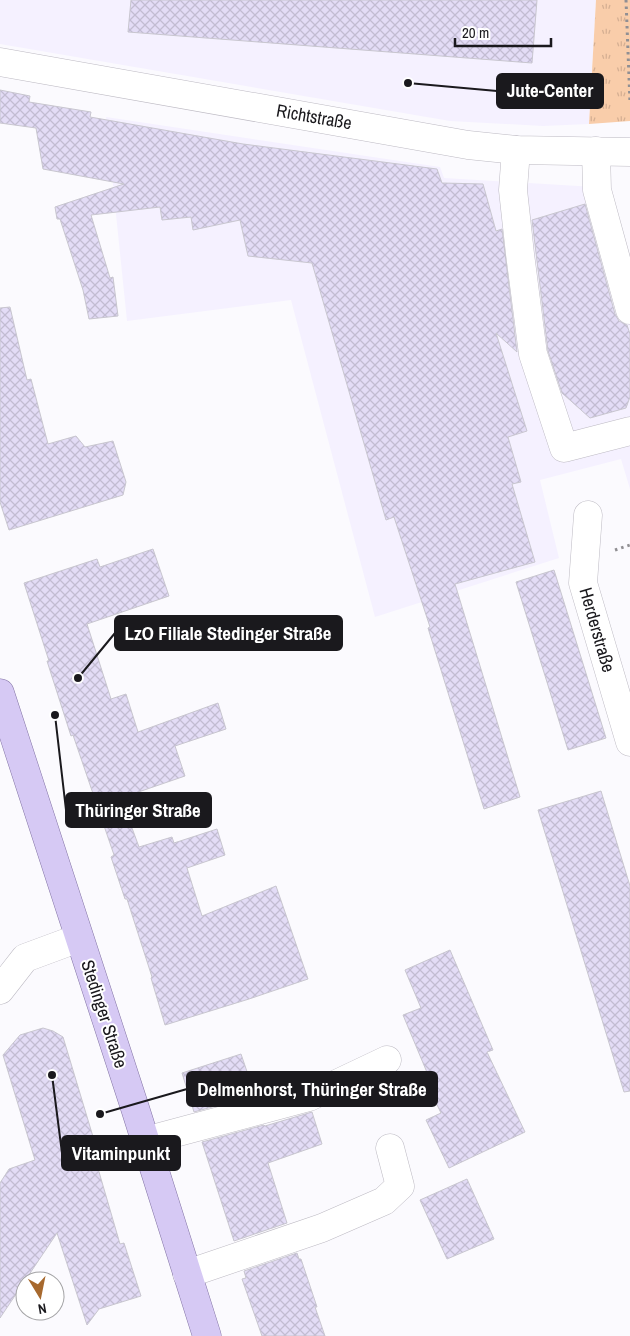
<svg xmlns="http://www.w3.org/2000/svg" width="630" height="1336" font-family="'Archivo Narrow',sans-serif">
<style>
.built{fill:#f5f1ff}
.grass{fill:url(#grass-tufts)}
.building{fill:url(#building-cross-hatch);stroke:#c8c6cf}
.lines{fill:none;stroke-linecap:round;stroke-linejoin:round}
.minor-casing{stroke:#bdbac3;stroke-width:29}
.major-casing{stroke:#8374a4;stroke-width:29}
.path{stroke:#908f93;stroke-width:3;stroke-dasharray:2.5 4;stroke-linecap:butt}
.minor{stroke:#fff;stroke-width:28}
.major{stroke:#d6c9f4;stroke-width:28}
.labels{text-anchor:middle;stroke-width:4;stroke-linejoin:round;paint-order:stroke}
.street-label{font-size:18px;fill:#1a191d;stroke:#fff}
.leader{fill:none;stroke:#1a191d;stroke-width:2}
.callout-dot{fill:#1a191d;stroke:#fff;stroke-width:2}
.callout{fill:#1a191d;stroke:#1a191d;stroke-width:2}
.callout-label{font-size:19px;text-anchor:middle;font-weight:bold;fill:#fff}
</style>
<defs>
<pattern id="grass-tufts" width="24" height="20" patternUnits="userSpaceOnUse" patternTransform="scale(1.25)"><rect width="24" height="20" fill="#f9cdaa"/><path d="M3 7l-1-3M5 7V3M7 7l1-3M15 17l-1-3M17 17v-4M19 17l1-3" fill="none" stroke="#d5af92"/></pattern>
<pattern id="building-cross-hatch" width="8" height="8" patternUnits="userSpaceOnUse" patternTransform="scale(1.25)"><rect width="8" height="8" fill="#e3dcf6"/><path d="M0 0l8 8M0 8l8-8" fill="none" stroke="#c2bcd2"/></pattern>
</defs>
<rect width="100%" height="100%" fill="#fbfafe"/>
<g class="built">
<path d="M 0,0 L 596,0 L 589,124 L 543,126 L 450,121 L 0,44 Z"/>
<path d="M 106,117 L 440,167 L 444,178 L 611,188 L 630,258 L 630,489 L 621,459 L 540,480 L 559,558 L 375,617 L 291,300 L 127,321 Z"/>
</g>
<path class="grass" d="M 596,0 L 630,0 L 630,121 L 589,124 Z"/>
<g class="building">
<path d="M 131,0 L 537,0 L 532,63 L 128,32 Z"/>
<path d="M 0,90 L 30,96 L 29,102 L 91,112 L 90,117 L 243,144 L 437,169 L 442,183 L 483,184 L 496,231 L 502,229 L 517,352 L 496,333 L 527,431 L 508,437 L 521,482 L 512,484 L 535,562 L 455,584 L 520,797 L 484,809 L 428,628 L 430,627 L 394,517 L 386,520 L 312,263 L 248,256 L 240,220 L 193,230 L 191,217 L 162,220 L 160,207 L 91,215 L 110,278 L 113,277 L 118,316 L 89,319 L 83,290 L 60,219 L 57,219 L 55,207 L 124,184 L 43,169 L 36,128 L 0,123 Z"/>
<path d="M 585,204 L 615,314 L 619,321 L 627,325 L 630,334 L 630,397 L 626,408 L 590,418 L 562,393 L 548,351 L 532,220 Z"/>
<path d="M 10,307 L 27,380 L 31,379 L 48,444 L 76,436 L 85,447 L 113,441 L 126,482 L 123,495 L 9,530 L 0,502 L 0,308 Z"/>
<path d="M 153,549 L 169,596 L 87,624 L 111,699 L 126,694 L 138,732 L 218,703 L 226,729 L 175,746 L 185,776 L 121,798 L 139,847 L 172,837 L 174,843 L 217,829 L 225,855 L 187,868 L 202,916 L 276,886 L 308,979 L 249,999 L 165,1025 L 151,978 L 152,977 L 127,899 L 125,899 L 111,857 L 114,855 L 73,735 L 71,736 L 47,661 L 49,661 L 24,583 L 97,559 L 100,567 Z"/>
<path d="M 554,570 L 606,738 L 568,750 L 516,582 Z"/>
<path d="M 601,791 L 630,886 L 630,1091 L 624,1092 L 538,810 Z"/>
<path d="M 450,950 L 493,1050 L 487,1052 L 525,1132 L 449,1168 L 426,1120 L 441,1113 L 427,1084 L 431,1082 L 403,1015 L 421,1008 L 405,970 Z"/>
<path d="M 43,1028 L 53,1031 L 63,1037 L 94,1140 L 90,1141 L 120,1244 L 124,1243 L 141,1296 L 99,1309 L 87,1325 L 57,1233 L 0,1318 L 0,1183 L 9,1169 L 35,1160 L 3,1055 L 20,1035 Z"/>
<path d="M 241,1054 L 255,1095 L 194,1112 L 182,1073 Z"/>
<path d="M 312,1112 L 322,1144 L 268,1163 L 287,1223 L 234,1241 L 202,1142 L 264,1125 L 265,1126 Z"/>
<path d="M 467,1179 L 494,1239 L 447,1259 L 420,1200 Z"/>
<path d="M 297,1253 L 299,1259 L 301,1259 L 317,1307 L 315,1307 L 325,1336 L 262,1336 L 242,1279 L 246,1278 L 244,1271 Z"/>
</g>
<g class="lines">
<g class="minor-casing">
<g id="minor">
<path d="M 0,62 L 468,145 L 516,150 L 630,152"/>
<path d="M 516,150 L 513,190 L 520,254 L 533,354 L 564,448 L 630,431"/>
<path d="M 596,151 L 597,190 L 630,310"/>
<path d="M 588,515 L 583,583 L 630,742"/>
<path d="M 0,990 L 25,958 L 79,938"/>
<path d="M 145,1141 L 309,1097 L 387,1060"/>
<path d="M 187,1274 L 322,1228 L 384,1201 L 400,1186 L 390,1148"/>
</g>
</g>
<g class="major-casing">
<path id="major" d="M 0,693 L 135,1108 L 207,1336"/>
</g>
<g class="path">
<path d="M 626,0 L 630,103"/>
<path d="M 615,550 L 630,545"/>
</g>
<use href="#minor" class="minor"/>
<use href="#major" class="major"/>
</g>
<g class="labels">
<g class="street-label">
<text transform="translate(314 117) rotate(10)" y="6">Richtstraße</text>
<text transform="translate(597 630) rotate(74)" y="6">Herderstraße</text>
<text transform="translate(104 1014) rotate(72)" y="6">Stedinger Straße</text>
</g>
</g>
<path class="leader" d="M408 83L497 91M78 678L115 633M55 715L66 810M100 1114L187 1089M52 1075L62 1153"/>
<g class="callout-dot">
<circle cx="408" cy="83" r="5"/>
<circle cx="78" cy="678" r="5"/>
<circle cx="55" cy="715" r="5"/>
<circle cx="100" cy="1114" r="5"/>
<circle cx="52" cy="1075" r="5"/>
</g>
<g class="callout">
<rect x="497" y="74" width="106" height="34" rx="5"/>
<rect x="115" y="616" width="227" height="34" rx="5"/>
<rect x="66" y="793" width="145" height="34" rx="5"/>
<rect x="187" y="1072" width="250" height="34" rx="5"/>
<rect x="62" y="1136" width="118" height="34" rx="5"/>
</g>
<g class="callout-label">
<text x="550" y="97">Jute-Center</text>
<text x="228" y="640">LzO Filiale Stedinger Straße</text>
<text x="138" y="817">Thüringer Straße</text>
<text x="312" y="1096">Delmenhorst, Thüringer Straße</text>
<text x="121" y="1160">Vitaminpunkt</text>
</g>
<g transform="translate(40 1296) rotate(170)"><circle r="24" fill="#ffffff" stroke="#a3a3a5"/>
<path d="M0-4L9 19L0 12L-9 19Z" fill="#a7692e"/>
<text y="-8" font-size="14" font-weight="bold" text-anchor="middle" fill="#1a191d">N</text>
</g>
<path d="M455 38v8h96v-8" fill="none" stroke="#1a191d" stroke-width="2.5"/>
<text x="462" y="38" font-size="15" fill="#1a191d" stroke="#ffffff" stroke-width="4" paint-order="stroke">20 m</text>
</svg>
